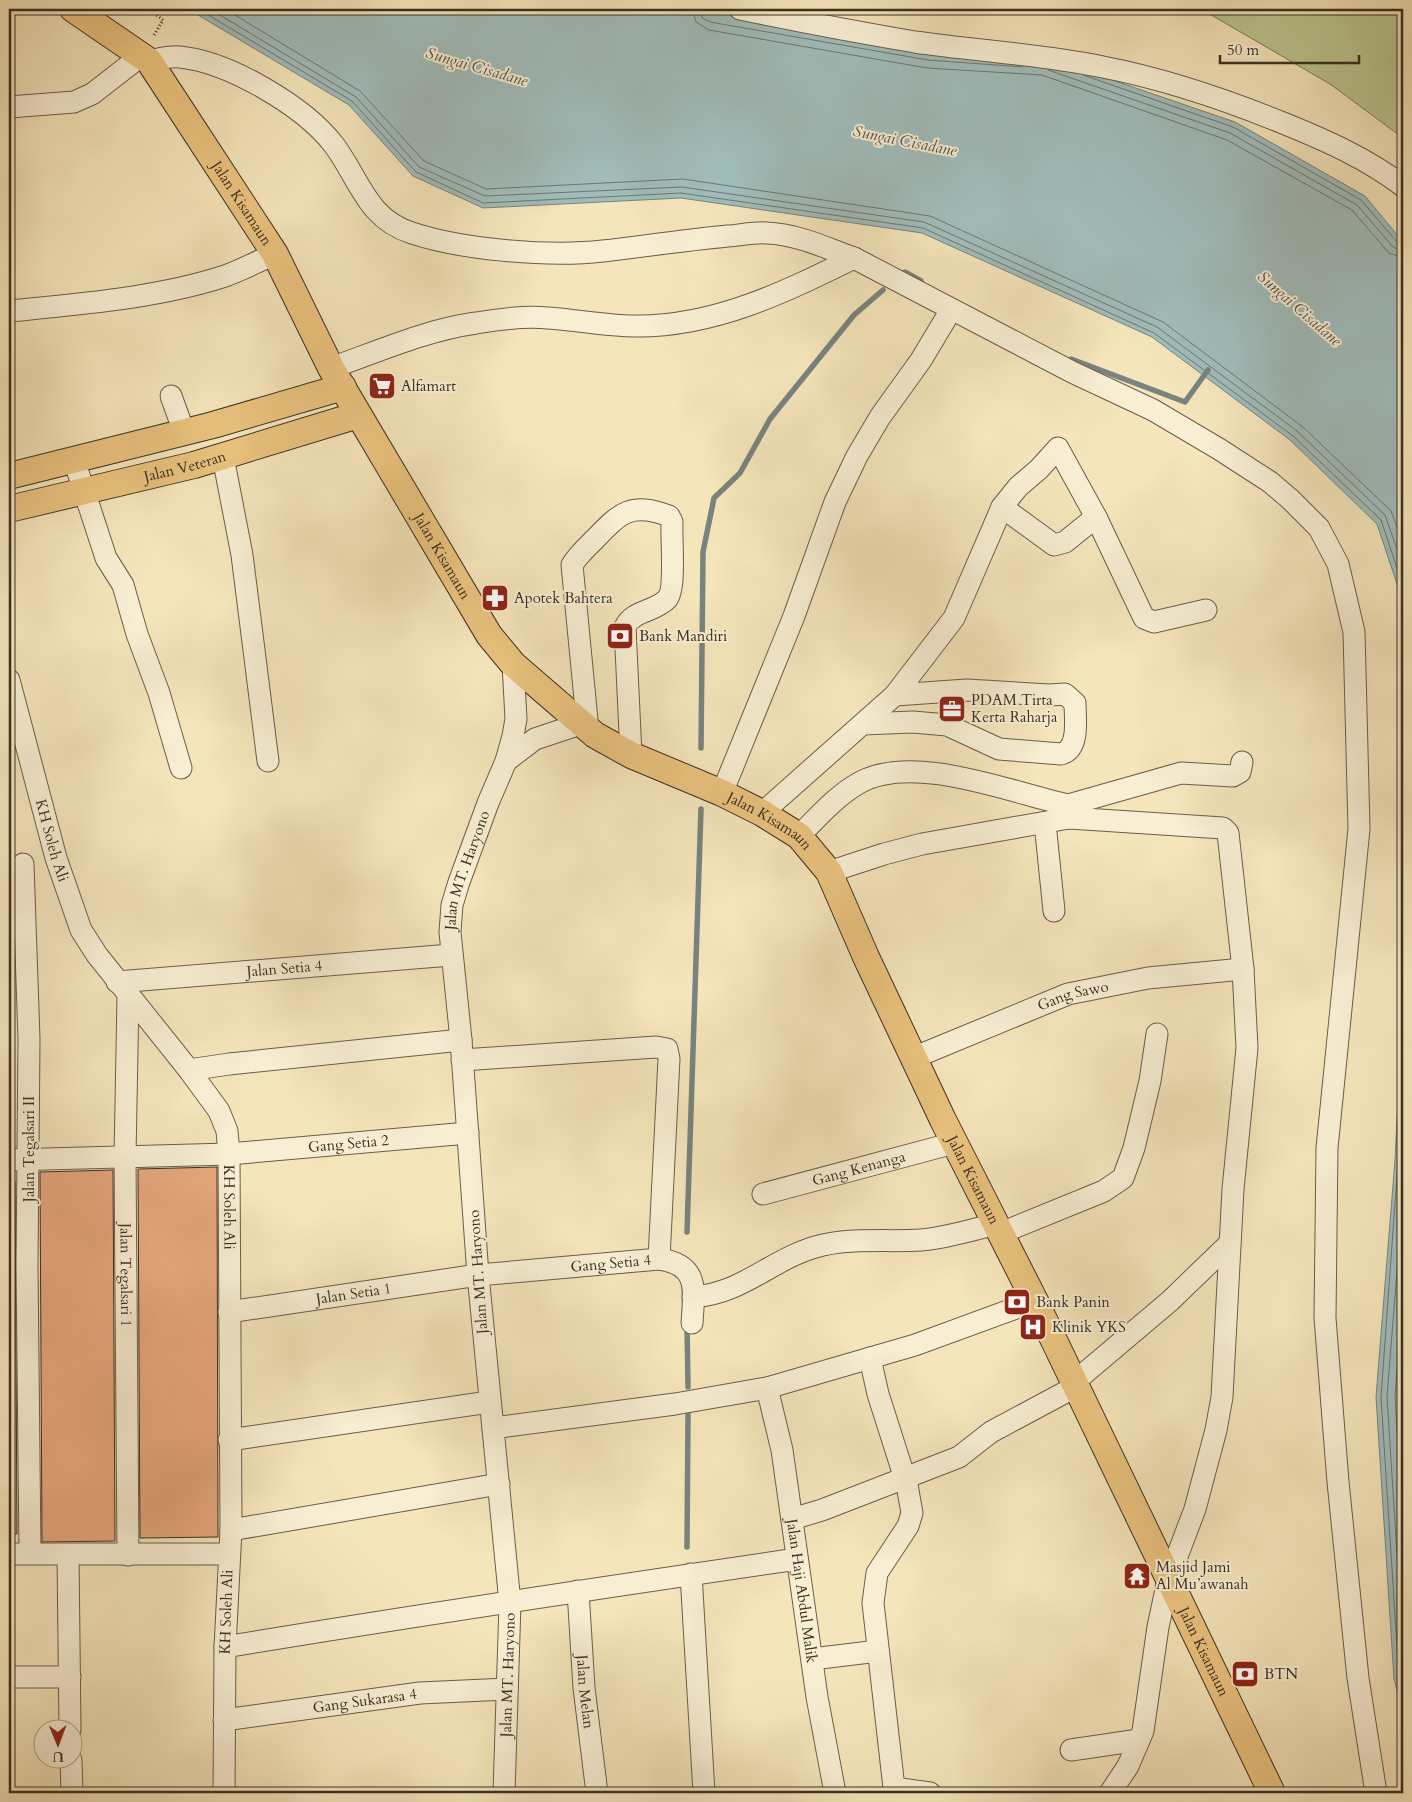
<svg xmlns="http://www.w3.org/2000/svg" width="1412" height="1802" viewBox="0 0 1412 1802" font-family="Cardo,serif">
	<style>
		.green { fill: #bbc590; stroke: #7b7a5a }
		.water { fill: #a0bcba; stroke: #78847e }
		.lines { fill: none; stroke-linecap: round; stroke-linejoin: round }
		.shore { stroke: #6e766f; stroke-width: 1 }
		.stream { stroke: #78847e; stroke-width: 5.5 }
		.building { fill: #e7a77d; stroke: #3b3024 }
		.minor-casing { stroke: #6a5d4a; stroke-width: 23 }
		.major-casing { stroke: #3b3024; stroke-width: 28 }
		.path { stroke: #3b3024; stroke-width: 3; stroke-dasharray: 1 2.5; stroke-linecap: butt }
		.minor { stroke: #f8eed3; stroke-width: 21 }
		.major { stroke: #eac27e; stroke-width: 26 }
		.labels { text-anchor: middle; stroke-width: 4; stroke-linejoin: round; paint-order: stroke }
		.street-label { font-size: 15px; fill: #3b3024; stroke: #f8eed3 }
		.poi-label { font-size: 15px; fill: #3b3024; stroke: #f8eed3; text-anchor: start }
		.water-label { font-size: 16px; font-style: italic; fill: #54534a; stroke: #f8eed3 }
	</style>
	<rect width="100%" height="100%" fill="#f5e5bb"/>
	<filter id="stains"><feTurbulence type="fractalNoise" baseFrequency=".004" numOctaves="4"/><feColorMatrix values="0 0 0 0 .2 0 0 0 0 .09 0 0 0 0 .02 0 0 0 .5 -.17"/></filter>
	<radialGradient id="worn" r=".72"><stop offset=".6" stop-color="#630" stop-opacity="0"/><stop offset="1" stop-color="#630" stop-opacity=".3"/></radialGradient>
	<path class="green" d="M 1201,9 L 1403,9 L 1403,138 L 1330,84 Z"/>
	<path class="water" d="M 188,9 L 698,9 L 929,49 L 1045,57 L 1235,122 L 1365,196 L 1403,242 L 1403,602 L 1377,524 L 1290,440 L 1152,337 L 922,233 L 681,198 L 483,208 L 413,176 L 349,105 Z
		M 1403,997 L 1403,1713 L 1394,1679 L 1376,1397 L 1395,1160 Z"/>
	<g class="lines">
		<path class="shore" d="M 198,9 L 352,101 L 416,172 L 483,203 L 681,193 L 923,228 L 1154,333 L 1293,436 L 1381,520 L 1403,586
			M 210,9 L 356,97 L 419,167 L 485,196 L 682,187 L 924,222 L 1157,327 L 1297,431 L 1385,515 L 1403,566
			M 225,9 L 360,91 L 424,161 L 486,189 L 683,179 L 930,216 L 1163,322 L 1303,427 L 1391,511 L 1403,543
			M 692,9 L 696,22 L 709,30 L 927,68 L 1042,75 L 1227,140 L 1352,210 L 1389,253 L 1403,258
			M 700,9 L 702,18 L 710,22 L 928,60 L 1023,67
			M 1048,70 L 1230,133 L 1357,205 L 1393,247 L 1403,251
			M 1083,75 L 1233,127 L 1361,200 L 1397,242 L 1403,244
			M 1403,1093 L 1381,1397 L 1399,1678 L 1403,1694
			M 1403,1195 L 1387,1397 L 1403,1648
			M 1403,1289 L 1395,1397 L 1403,1531"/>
		<path class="stream" d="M 901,275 L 905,272 L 921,281
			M 1071,359 L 1185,402 L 1208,370
			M 701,748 L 703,552 L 714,498 L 740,473 L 770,419 L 854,315 L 883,290
			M 687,1232 L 701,809
			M 687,1324 L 688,1387
			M 687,1547 L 688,1414"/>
	</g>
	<path class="building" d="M 217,1167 L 218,1537 L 140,1538 L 138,1169 Z
		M 113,1170 L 115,1541 L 42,1542 L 40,1172 Z
		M 9,1181 L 15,1181 L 17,1534 L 9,1534 Z"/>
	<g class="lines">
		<g class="minor-casing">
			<g id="minor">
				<path d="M 740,9 C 798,21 856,32 915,42 C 977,51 1040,54 1103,67 C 1165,79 1224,99 1283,123 C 1325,140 1366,158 1403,186"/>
				<path d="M 149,61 C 159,59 169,56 180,57 C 229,62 304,106 334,145 C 360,180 367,219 412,233 C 463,250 550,257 603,251 C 645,246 686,240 728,236 C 741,235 755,232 767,233 C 797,234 826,248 854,258 L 1072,372 L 1153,410 L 1219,449 L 1270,482 L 1290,499 L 1319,528 L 1338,564 L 1354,632 L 1359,829 L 1327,1148 L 1325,1318 L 1338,1482 L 1358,1678 L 1376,1793"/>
				<path d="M 9,107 L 74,102 L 92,94 L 141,56"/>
				<path d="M 9,311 C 79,304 158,298 225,276 C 242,270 258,261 275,254"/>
				<path d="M 331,368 C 379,351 426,330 476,323 C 499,319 525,316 548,318 C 577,320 606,326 635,326 C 714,327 785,292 854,258"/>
				<path d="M 171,396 L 184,432"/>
				<path d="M 223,457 L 242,555 L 268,761"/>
				<path d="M 74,460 L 106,558 L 123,585 L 137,634 L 159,693 L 181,768"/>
				<path d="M 1002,507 L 1054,545 L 1065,542 L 1096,517"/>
				<path id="s1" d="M 9,680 L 56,858 L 81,930 L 97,955 L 189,1070 L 219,1111 L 227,1131 L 229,1154 L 231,1530 L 225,1647 L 224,1793"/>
				<path d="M 863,724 L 913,722 L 947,725 L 999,749 L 1061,754 C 1080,749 1075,719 1075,703 L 1065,694 L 1049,695 L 967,690 L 895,695"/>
				<path d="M 588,730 L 572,565 C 578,555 587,547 595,539 C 621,512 631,502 669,516 L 672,522 C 671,537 676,590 667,599 C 655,612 633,610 625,627 L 631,755"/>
				<path d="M 506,761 L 535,739 L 580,724"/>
				<path d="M 722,793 L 794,616 L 835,502 L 857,456 L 880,417 L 921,360 L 951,310"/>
				<path d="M 1068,805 L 1181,773 L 1233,776 L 1240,772 L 1242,762"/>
				<path d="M 762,813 L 895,695 L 954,618 L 1002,507 L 1018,487 L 1039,469 L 1058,448 L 1096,517 L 1144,618 L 1154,622 L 1206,610"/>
				<path d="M 1045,823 L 1054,911"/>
				<path d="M 799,836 C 818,817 836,796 859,783 C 913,752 1012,793 1068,805 L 1069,818"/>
				<path d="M 23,864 L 29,1039 L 27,1266 L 30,1553"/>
				<path d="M 829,872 L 884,854 L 922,844 L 1069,818 L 1223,828 L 1228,833 L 1243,969 L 1247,1048 L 1233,1189 L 1222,1397 L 1216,1430 L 1195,1509 L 1168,1580 L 1158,1627 L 1143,1731 L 1128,1766 L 1110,1793"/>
				<path id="s2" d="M 117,982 L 451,955"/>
				<path id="s3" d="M 128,996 L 125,1157 L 128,1555"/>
				<path id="s4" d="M 913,1058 L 1068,994 L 1148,978 L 1243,969"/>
				<path d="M 462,1060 L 656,1047 L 667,1049 L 669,1059 L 659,1259"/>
				<path d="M 189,1070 L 229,1064 L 461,1040"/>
				<path id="s5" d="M 9,1160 L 229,1154 L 468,1133"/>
				<path id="s6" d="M 763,1194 L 954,1143"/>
				<path d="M 1001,1233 L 1104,1191 L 1123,1178 L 1134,1148 L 1150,1081 L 1157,1034"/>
				<path d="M 693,1297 C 746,1293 774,1256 823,1245 C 855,1238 889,1242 921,1240 C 946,1238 971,1230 996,1224"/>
				<path id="s7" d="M 229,1312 L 478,1275 L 659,1259 C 700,1265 694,1290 692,1323"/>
				<path d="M 870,1358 L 878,1394 L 907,1485 L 912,1513 L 908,1526 L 877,1573 L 873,1603 L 894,1788 L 930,1793"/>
				<path d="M 1073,1383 L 1170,1301 L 1230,1243"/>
				<path id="s8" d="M 767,1388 L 782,1450 L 817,1697 L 835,1793"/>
				<path d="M 493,1428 L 675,1404 L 767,1388 L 915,1345 L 1035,1301"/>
				<path d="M 229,1440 L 489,1402"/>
				<path d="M 792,1519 L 822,1510 L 959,1457 L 991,1432 L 1075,1387"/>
				<path d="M 231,1530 L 499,1484"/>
				<path d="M 9,1554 L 228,1554"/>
				<path d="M 68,1555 L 70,1730"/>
				<path d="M 691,1574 L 704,1793"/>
				<path id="s9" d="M 578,1591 L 584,1688 L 597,1793"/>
				<path d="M 225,1647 C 415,1615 606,1587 797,1559"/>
				<path d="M 812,1659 L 878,1651"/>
				<path d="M 9,1677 L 70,1677"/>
				<path id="s10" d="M 224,1720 L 420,1693 L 507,1689"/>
				<path d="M 1071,1750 L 1139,1740"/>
				<path d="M 71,1760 L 72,1793"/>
				<path id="s11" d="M 504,1793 L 510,1603 L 478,1275 L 461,1040 L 450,932 L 452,905 L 459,882 L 488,803 L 506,761 L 513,736 L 516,719 L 513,664"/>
			</g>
		</g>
		<g class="major-casing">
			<g id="major">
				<path id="s12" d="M 73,9 L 149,61 L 275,254 L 331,368 L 489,635 L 513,664 L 595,735 L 631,755 L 722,793 L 762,813 L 799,836 L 829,872 L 866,957 L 943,1120 L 1035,1301 L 1272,1793"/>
				<path d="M 9,476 L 213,425 L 343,387"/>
				<path id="s13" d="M 9,509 L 194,465 L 358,415"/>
			</g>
		</g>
		<path class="path" d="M 148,9 L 163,20 L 153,37"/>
		<use href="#minor" class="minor"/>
		<use href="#major" class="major"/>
	</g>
	<defs>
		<g id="supermarket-square" transform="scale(1.4375)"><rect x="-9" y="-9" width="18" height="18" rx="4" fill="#8f2418" stroke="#f8eed3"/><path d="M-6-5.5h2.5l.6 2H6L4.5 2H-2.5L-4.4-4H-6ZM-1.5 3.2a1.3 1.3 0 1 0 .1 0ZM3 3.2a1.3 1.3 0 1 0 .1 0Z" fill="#fff"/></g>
		<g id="pharmacy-square" transform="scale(1.4375)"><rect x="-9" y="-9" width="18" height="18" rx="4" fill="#8f2418" stroke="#f8eed3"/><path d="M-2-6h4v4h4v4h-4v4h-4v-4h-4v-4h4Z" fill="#fff"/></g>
		<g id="bank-square" transform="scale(1.4375)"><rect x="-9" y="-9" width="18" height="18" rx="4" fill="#8f2418" stroke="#f8eed3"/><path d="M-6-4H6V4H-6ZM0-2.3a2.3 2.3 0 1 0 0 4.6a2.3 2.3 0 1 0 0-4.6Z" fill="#fff"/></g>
		<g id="office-square" transform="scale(1.4375)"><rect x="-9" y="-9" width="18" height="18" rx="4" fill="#8f2418" stroke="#f8eed3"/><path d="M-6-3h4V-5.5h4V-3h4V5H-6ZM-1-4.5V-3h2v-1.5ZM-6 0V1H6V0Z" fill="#fff"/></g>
		<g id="hospital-square" transform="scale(1.4375)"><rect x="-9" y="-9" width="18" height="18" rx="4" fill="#8f2418" stroke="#f8eed3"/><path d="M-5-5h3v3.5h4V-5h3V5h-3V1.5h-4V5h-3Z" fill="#fff"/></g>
		<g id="temple-square" transform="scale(1.4375)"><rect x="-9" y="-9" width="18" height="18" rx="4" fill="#8f2418" stroke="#f8eed3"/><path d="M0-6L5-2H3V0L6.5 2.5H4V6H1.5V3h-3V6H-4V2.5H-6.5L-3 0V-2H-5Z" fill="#fff"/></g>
	</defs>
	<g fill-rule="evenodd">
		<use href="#supermarket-square" x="382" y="386"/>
		<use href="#pharmacy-square" x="495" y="598"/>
		<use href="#bank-square" x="620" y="636"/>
		<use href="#office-square" x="952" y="709"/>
		<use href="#bank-square" x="1017" y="1302"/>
		<use href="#hospital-square" x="1033" y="1327"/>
		<use href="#temple-square" x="1137" y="1576"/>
		<use href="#bank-square" x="1245" y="1674"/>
	</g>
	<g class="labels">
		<g class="street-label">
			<text dy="5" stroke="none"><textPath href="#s12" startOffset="262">Jalan Kisamaun</textPath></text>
			<text dy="5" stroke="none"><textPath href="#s13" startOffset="181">Jalan Veteran</textPath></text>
			<text dy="5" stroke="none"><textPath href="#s12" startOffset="668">Jalan Kisamaun</textPath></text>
			<text dy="5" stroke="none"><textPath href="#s12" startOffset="1101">Jalan Kisamaun</textPath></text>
			<text dy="5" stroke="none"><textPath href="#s1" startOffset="166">KH Soleh Ali</textPath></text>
			<text dy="5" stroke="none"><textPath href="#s11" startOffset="928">Jalan MT. Haryono</textPath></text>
			<text dy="5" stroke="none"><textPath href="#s2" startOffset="168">Jalan Setia 4</textPath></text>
			<text dy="5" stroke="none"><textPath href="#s4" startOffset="172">Gang Sawo</textPath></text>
			<text dy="5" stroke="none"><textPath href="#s5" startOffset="340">Gang Setia 2</textPath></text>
			<text transform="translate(29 1149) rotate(-90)" y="5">Jalan Tegalsari II</text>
			<text dy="5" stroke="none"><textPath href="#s6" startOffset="99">Gang Kenanga</textPath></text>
			<text dy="5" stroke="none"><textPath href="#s12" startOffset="1521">Jalan Kisamaun</textPath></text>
			<text dy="5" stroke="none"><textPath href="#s1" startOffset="586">KH Soleh Ali</textPath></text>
			<text dy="5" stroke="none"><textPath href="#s7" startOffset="385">Gang Setia 4</textPath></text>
			<text transform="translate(478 1272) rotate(-94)" y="5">Jalan MT. Haryono</text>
			<text dy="5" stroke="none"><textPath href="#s3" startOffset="279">Jalan Tegalsari 1</textPath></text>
			<text dy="5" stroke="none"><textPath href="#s7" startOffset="126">Jalan Setia 1</textPath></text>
			<text dy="5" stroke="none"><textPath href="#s8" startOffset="206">Jalan Haji Abdul Malik</textPath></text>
			<text transform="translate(226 1612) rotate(-88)" y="5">KH Soleh Ali</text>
			<text dy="5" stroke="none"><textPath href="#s12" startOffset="2046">Jalan Kisamaun</textPath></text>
			<text dy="5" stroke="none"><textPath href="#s11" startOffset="118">Jalan MT. Haryono</textPath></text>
			<text dy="5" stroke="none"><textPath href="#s9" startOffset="101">Jalan Melan</textPath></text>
			<text dy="5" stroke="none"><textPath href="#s10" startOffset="142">Gang Sukarasa 4</textPath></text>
		</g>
		<g class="poi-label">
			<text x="401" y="391">Alfamart</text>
			<text x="514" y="603">Apotek Bahtera</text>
			<text x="639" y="641">Bank Mandiri</text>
			<text x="971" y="705">PDAM Tirta<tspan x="971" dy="17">Kerta Raharja</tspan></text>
			<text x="1036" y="1307">Bank Panin</text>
			<text x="1052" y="1332">Klinik YKS</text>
			<text x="1156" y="1572">Masjid Jami<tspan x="1156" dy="17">Al Mu’awanah</tspan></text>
			<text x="1264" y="1679">BTN</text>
		</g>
		<g class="water-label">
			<text transform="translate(477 66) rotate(16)" y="6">Sungai Cisadane</text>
			<text transform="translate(905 140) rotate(11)" y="6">Sungai Cisadane</text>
			<text transform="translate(1300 308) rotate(41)" y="6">Sungai Cisadane</text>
		</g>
	</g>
	<rect width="1412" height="1802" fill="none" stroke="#f5e5bb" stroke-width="30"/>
	<rect x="10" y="10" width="1392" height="1782" fill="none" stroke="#3b3024" stroke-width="2.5"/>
	<rect x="15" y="15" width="1382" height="1772" fill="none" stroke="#3b3024"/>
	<g transform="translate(58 1744) rotate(179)"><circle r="24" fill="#f8eed3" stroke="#aca28d"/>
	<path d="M0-4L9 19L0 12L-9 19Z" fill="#8f2418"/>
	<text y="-8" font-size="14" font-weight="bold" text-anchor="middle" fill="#3b3024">U</text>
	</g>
	<path d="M1220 55v8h139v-8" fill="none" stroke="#3b3024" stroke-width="2.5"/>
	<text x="1227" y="55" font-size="15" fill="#3b3024" stroke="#f8eed3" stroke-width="4" paint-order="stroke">50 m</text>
	<rect width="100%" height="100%" filter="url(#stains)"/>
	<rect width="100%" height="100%" fill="url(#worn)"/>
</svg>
